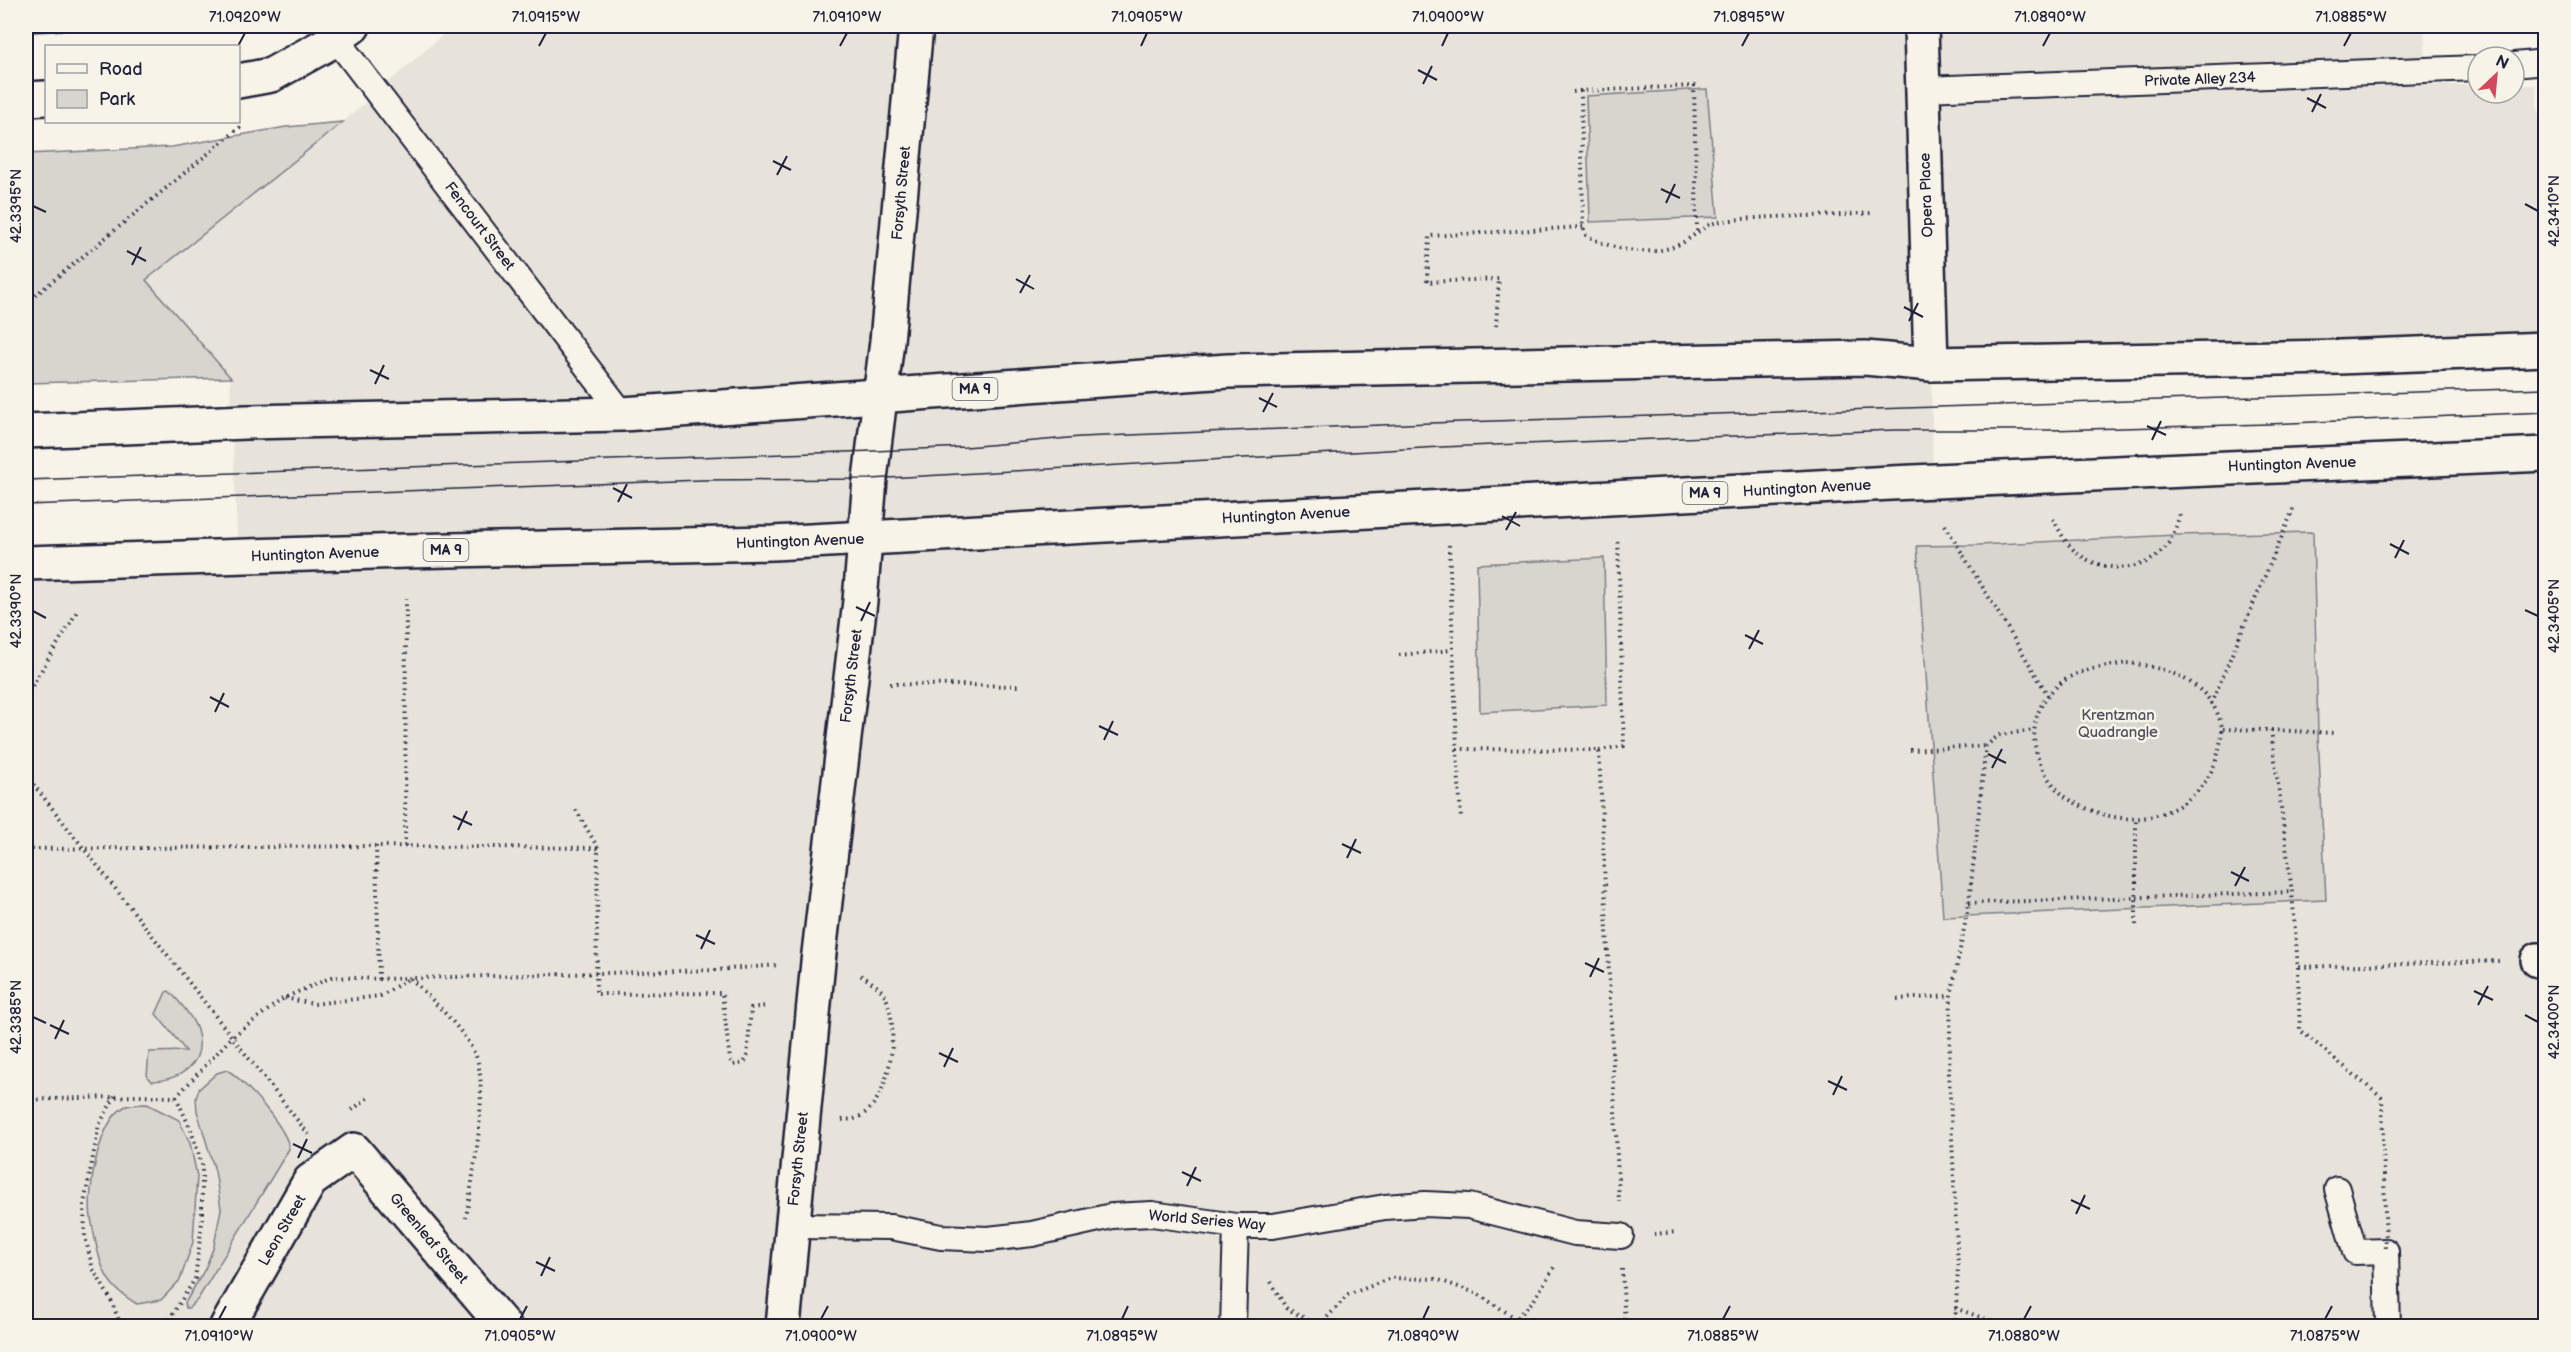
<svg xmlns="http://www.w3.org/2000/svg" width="2571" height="1352" viewBox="0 0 2571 1352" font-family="'Balsamiq Sans',sans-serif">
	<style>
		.built { fill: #e7e3db }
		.green { fill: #d8d5cf; stroke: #7d7c85; stroke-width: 1.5 }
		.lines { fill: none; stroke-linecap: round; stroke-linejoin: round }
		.lane-casing { stroke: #22223b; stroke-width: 28 }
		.street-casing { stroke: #22223b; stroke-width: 38 }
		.secondary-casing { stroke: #22223b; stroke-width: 38 }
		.primary-casing { stroke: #22223b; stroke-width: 38 }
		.path { stroke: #22223b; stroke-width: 4; stroke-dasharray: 1.5 4.5; stroke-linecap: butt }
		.lane { stroke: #f7f3e8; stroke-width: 24 }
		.street { stroke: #f7f3e8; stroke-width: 33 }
		.secondary { stroke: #f7f3e8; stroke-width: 33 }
		.primary { stroke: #f7f3e8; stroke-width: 33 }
		.tram { stroke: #22223b; stroke-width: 1.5 }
		.path-bridge { stroke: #22223b; stroke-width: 4; stroke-dasharray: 1.5 4.5; stroke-linecap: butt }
		.ticks { fill: none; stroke: #22223b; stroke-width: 2 }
		.labels { text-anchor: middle; stroke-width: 5; stroke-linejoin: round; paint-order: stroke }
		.shield { fill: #f7f3e8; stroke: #62616f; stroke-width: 1.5 }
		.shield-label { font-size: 14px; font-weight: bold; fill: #22223b }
		.street-label { font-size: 15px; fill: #22223b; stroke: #f7f3e8 }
		.park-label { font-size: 15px; fill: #504f60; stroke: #f7f3e8 }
		.neatline { fill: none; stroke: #22223b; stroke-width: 2 }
		.ticks-label { font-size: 15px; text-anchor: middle; fill: #22223b }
	</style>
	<rect width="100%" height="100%" fill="#f7f3e8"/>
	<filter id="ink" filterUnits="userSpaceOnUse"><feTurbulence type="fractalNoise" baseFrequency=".0167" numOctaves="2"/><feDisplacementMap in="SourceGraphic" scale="12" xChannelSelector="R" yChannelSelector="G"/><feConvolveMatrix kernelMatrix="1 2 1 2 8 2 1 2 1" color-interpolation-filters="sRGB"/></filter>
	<g filter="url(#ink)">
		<path class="built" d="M 453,26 L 2424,26 L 2427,85 L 2478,85 L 2478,93 L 2514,93 L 2514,85 L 2536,85 L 2538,113 L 2546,113 L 2546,189 L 2543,189 L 2546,230 L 2545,349 L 1931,365 L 1933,482 L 2545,454 L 2545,1326 L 26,1326 L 26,563 L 238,556 L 230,378 L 146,280 L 343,122 Z"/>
		<path class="green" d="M 26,26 L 124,26 L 26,33 Z
			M 1707,89 L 1718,217 L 1590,222 L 1586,96 Z
			M 343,122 L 146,280 L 231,378 L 26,383 L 26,154 L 172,147 L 286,127 Z
			M 2313,532 L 2318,734 L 2326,900 L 1943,917 L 1917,546 L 1979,545 L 2175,535 Z
			M 1604,558 L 1607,705 L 1480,712 L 1477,564 Z
			M 169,991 C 179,1001 192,1015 197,1030 C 207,1063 181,1080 152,1081 L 147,1077 L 149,1052 L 186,1051 L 156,1014 L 166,992 Z
			M 2539,1003 L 2545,1003 L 2545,1145 Z
			M 227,1070 C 243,1078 289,1131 289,1149 L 198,1299 L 189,1308 L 186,1308 L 185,1303 L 205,1269 L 214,1246 L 221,1209 L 215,1171 L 197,1111 L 196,1098 L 199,1089 L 217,1073 Z
			M 147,1104 L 179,1120 L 190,1143 L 197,1176 L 193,1242 L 180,1280 L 161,1300 L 137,1304 C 122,1295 109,1285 103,1268 C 97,1253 94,1234 91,1218 C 87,1190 98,1123 124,1107 C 130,1104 140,1104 147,1104 Z"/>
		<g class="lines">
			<g class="lane-casing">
				<path id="lane" d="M 336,39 L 623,414
					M 2514,65 L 2546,62
					M 1923,89 L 2478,68
					M 2337,1189 L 2355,1252 L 2386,1251 L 2388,1326
					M 792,1226 L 891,1227 L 941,1237 L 988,1239 L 1032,1234 L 1112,1216 L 1152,1214 L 1236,1226 L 1273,1226 L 1385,1207 L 1425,1204 L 1469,1206 L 1575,1233 L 1621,1236
					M 1233,1326 L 1236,1226"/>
			</g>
			<g class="street-casing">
				<path id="street" d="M 1921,26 L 1931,364
					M 2538,960 L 2546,960
					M 227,1326 L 310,1181 L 354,1150 L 504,1326
					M 783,1326 L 818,962 L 860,601 L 870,479 L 887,341 L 916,26"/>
			</g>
			<g class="secondary-casing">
				<path id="secondary" d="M 238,81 L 271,75 L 336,39 L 353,26
					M 26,99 L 46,98"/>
			</g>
			<g class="primary-casing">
				<path id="primary" d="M 26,431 L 246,422 L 623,414 L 1228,371 L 1865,358 L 1931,364 L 2339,357 L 2546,349
					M 26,563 L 406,551 L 773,543 L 1891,483 L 2546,454"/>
			</g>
			<path class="path" d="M 1573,92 L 1581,91
				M 1697,231 L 1694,86 L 1581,91 L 1583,227 L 1586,235 C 1615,252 1658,259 1687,240 C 1708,226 1705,223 1732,220 C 1778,215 1825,217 1871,213
				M 26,303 L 243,125
				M 1496,326 L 1499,279 L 1427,282 L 1429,236 L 1583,227
				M 2053,519 C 2058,527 2063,539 2070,546 C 2091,571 2137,576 2161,552 C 2173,541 2176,526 2181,511
				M 1945,525 L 2048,695
				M 1449,545 L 1457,749 L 1599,750 L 1619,1202
				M 1399,655 L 1452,650
				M 2127,663 C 2168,667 2211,682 2222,727 C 2223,733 2220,743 2219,749 C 2208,804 2150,831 2099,813 C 2087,809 2073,803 2063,795 C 2025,761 2022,704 2070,677 C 2087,668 2109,666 2127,663 Z
				M 890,684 L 1021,686
				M 26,696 L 78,610
				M 2211,704 L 2295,505
				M 2223,729 L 2271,730 L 2292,892 L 2298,967 L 2499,961
				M 2271,730 L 2334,733
				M 1457,749 L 1461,819
				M 1599,750 L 1624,746 L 1618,538
				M 1910,750 L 1986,746
				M 26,775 L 309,1135
				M 576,810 L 598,848 L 596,994 L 722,993 L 730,1060 L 733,1065 L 744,1063 L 747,1058 L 751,1008 L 766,1006
				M 376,846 L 379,979
				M 405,846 L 406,599
				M 26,849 L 376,846 L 598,848
				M 1969,903 L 2292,892
				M 2136,925 L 2136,818
				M 2298,967 L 2299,1009
				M 285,998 L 314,1004 L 380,996 L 410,978 C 431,999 462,1027 475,1054 C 490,1087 472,1181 466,1218
				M 1897,999 L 1951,996
				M 115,1096 L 99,1125 L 84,1204 L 85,1237 L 93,1269 L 111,1300 L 121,1326
				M 176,1097 L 232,1037 L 284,998 L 332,977 L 379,979 L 716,970 L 779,965
				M 26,1100 L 137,1096 L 176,1097 L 191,1130 L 202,1165 L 202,1222 L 195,1279 L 165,1326
				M 352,1110 L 370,1096
				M 842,1120 C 847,1119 853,1120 856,1118 C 892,1105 901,1023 884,994 C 878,985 867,979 858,974
				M 1654,1234 L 1677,1232
				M 1622,1269 L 1625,1326
				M 1271,1282 L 1286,1308 L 1319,1326
				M 1955,1308 L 1994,1322 L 1996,1326
				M 1319,1326 L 1348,1295 L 1391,1278 L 1436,1279 L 1476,1293 L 1517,1319
				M 1510,1326 L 1534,1300 L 1556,1264
				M 1955,1326 L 1958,1268 L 1949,1074 L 1951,996 L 1969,903 L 1986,746 L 1999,735 L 2034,730"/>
			<use href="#lane" class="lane"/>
			<use href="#street" class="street"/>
			<use href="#secondary" class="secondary"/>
			<use href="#primary" class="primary"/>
			<path class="tram" d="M 26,480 L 874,451 L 966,447 L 1080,437 L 1430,423 L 2546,388
				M 26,505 L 702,480 L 870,479 L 1441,447 L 1895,430 L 2049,430 L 2269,424 L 2546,412"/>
			<path class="path-bridge" d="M 2299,1009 L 2300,1030 L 2382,1098 L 2386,1251"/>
		</g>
	</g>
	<path class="ticks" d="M 238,46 L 245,33M 539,46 L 546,33M 840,46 L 847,33M 1141,46 L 1147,33M 1442,46 L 1448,33M 1742,46 L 1749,33M 2043,46 L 2050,33M 2344,46 L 2351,33M 1418,70 L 1437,80M 1423,84 L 1432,66M 2307,98 L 2326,108M 2312,112 L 2321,94M 773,161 L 791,170M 777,175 L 787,156M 1661,189 L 1680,198M 1666,203 L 1675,184M 2525,204 L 2538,211M 33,206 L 46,212M 127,251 L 146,261M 132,265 L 141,247M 1016,279 L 1034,289M 1020,293 L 1030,275M 1904,307 L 1923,317M 1909,321 L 1918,303M 370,370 L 389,379M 375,384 L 384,365M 1259,398 L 1277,407M 1263,412 L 1273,393M 2147,426 L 2166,435M 2152,440 L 2161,421M 613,488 L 632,498M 618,502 L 627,484M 1502,516 L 1520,526M 1506,530 L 1516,512M 2390,544 L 2409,554M 2395,558 L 2404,540M 856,607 L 875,616M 2525,610 L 2538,616M 33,611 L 46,618M 861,621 L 870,602M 1745,635 L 1763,644M 1749,649 L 1759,630M 210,697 L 229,707M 215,712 L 224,693M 1099,726 L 1118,735M 1104,740 L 1113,721M 1988,754 L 2006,763M 1992,768 L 2002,749M 453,816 L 472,825M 458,830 L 467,811M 1342,844 L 1361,853M 1347,858 L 1356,839M 2231,872 L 2249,881M 2235,886 L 2245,867M 696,935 L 715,944M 701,949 L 710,930M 1585,963 L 1604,972M 1590,977 L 1599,958M 2474,991 L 2493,1000M 2478,1005 L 2488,986M 2525,1015 L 2538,1022M 33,1017 L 46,1023M 50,1025 L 69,1034M 55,1039 L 64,1020M 939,1053 L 958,1062M 944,1067 L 953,1048M 1828,1081 L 1847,1090M 1833,1095 L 1842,1076M 293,1144 L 312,1153M 298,1158 L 307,1139M 1182,1172 L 1201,1181M 1187,1186 L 1196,1167M 2071,1200 L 2090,1209M 2076,1214 L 2085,1195M 536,1262 L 555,1271M 541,1276 L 550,1257M 219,1319 L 226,1306M 520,1319 L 527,1306M 821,1319 L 828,1306M 1122,1319 L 1128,1306M 1423,1319 L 1429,1306M 1723,1319 L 1730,1306M 2024,1319 L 2031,1306M 2325,1319 L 2332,1306"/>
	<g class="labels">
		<g class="shield">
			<rect x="952.5" y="378" width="45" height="22" rx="4.5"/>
			<rect x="1682.5" y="482" width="45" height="22" rx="4.5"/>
			<rect x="423.5" y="539" width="45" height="22" rx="4.5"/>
		</g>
		<g class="shield-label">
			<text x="975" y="394">MA 9</text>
			<text x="1705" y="498">MA 9</text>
			<text x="446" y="555">MA 9</text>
		</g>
		<g class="street-label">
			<text transform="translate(2200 79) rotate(-2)" y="5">Private Alley 234</text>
			<text transform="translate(901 193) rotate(-85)" y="5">Forsyth Street</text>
			<text transform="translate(1926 195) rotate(-92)" y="5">Opera Place</text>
			<text transform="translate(480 226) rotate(53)" y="5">Fencourt Street</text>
			<text transform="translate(2292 464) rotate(-2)" y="5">Huntington Avenue</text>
			<text transform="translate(1807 488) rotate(-3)" y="5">Huntington Avenue</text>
			<text transform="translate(1286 515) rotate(-3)" y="5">Huntington Avenue</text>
			<text transform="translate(800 541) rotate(-2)" y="5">Huntington Avenue</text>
			<text transform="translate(315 554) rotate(-2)" y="5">Huntington Avenue</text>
			<text transform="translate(851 676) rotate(-83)" y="5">Forsyth Street</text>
			<text transform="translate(798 1159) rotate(-84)" y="5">Forsyth Street</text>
			<text transform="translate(1207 1220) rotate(5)" y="5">World Series Way</text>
			<text transform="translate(282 1230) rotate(-60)" y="5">Leon Street</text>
			<text transform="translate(429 1238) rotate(50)" y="5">Greenleaf Street</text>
		</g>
		<g class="park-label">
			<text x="2118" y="720">Krentzman<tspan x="2118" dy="17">Quadrangle</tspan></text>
		</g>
	</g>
	<rect width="2571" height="1352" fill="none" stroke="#f7f3e8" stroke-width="66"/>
	<rect x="45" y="45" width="195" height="78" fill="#f7f3e8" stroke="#a29fa3" stroke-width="1.5"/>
	<rect x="57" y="64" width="30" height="9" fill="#f7f3e8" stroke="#a29fa3" stroke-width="1.5"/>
	<text x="99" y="75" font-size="18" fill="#22223b">Road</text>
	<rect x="57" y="90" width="30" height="18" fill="#d8d5cf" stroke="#a29fa3" stroke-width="1.5"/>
	<text x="99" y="105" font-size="18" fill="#22223b">Park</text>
	<g transform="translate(2496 75) rotate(26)"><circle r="28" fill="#f7f3e8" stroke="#a29fa3" stroke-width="1.5"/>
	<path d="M0-4.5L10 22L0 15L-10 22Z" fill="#d1495b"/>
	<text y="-9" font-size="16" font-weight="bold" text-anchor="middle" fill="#22223b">N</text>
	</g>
	<rect x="33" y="33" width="2505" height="1286" class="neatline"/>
	<g class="ticks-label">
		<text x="245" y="22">71.0920°W</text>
		<text x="546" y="22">71.0915°W</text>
		<text x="847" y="22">71.0910°W</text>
		<text x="1147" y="22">71.0905°W</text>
		<text x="1448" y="22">71.0900°W</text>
		<text x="1749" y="22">71.0895°W</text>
		<text x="2050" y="22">71.0890°W</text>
		<text x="2351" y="22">71.0885°W</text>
		<text transform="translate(16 206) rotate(-90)" y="5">42.3395°N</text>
		<text transform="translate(2554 211) rotate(-90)" y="5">42.3410°N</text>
		<text transform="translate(16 611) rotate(-90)" y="5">42.3390°N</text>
		<text transform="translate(2554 616) rotate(-90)" y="5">42.3405°N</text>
		<text transform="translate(16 1017) rotate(-90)" y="5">42.3385°N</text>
		<text transform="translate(2554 1022) rotate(-90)" y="5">42.3400°N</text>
		<text x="219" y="1341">71.0910°W</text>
		<text x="520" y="1341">71.0905°W</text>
		<text x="821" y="1341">71.0900°W</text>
		<text x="1122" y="1341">71.0895°W</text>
		<text x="1423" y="1341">71.0890°W</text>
		<text x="1723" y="1341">71.0885°W</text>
		<text x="2024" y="1341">71.0880°W</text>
		<text x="2325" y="1341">71.0875°W</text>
	</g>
</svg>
